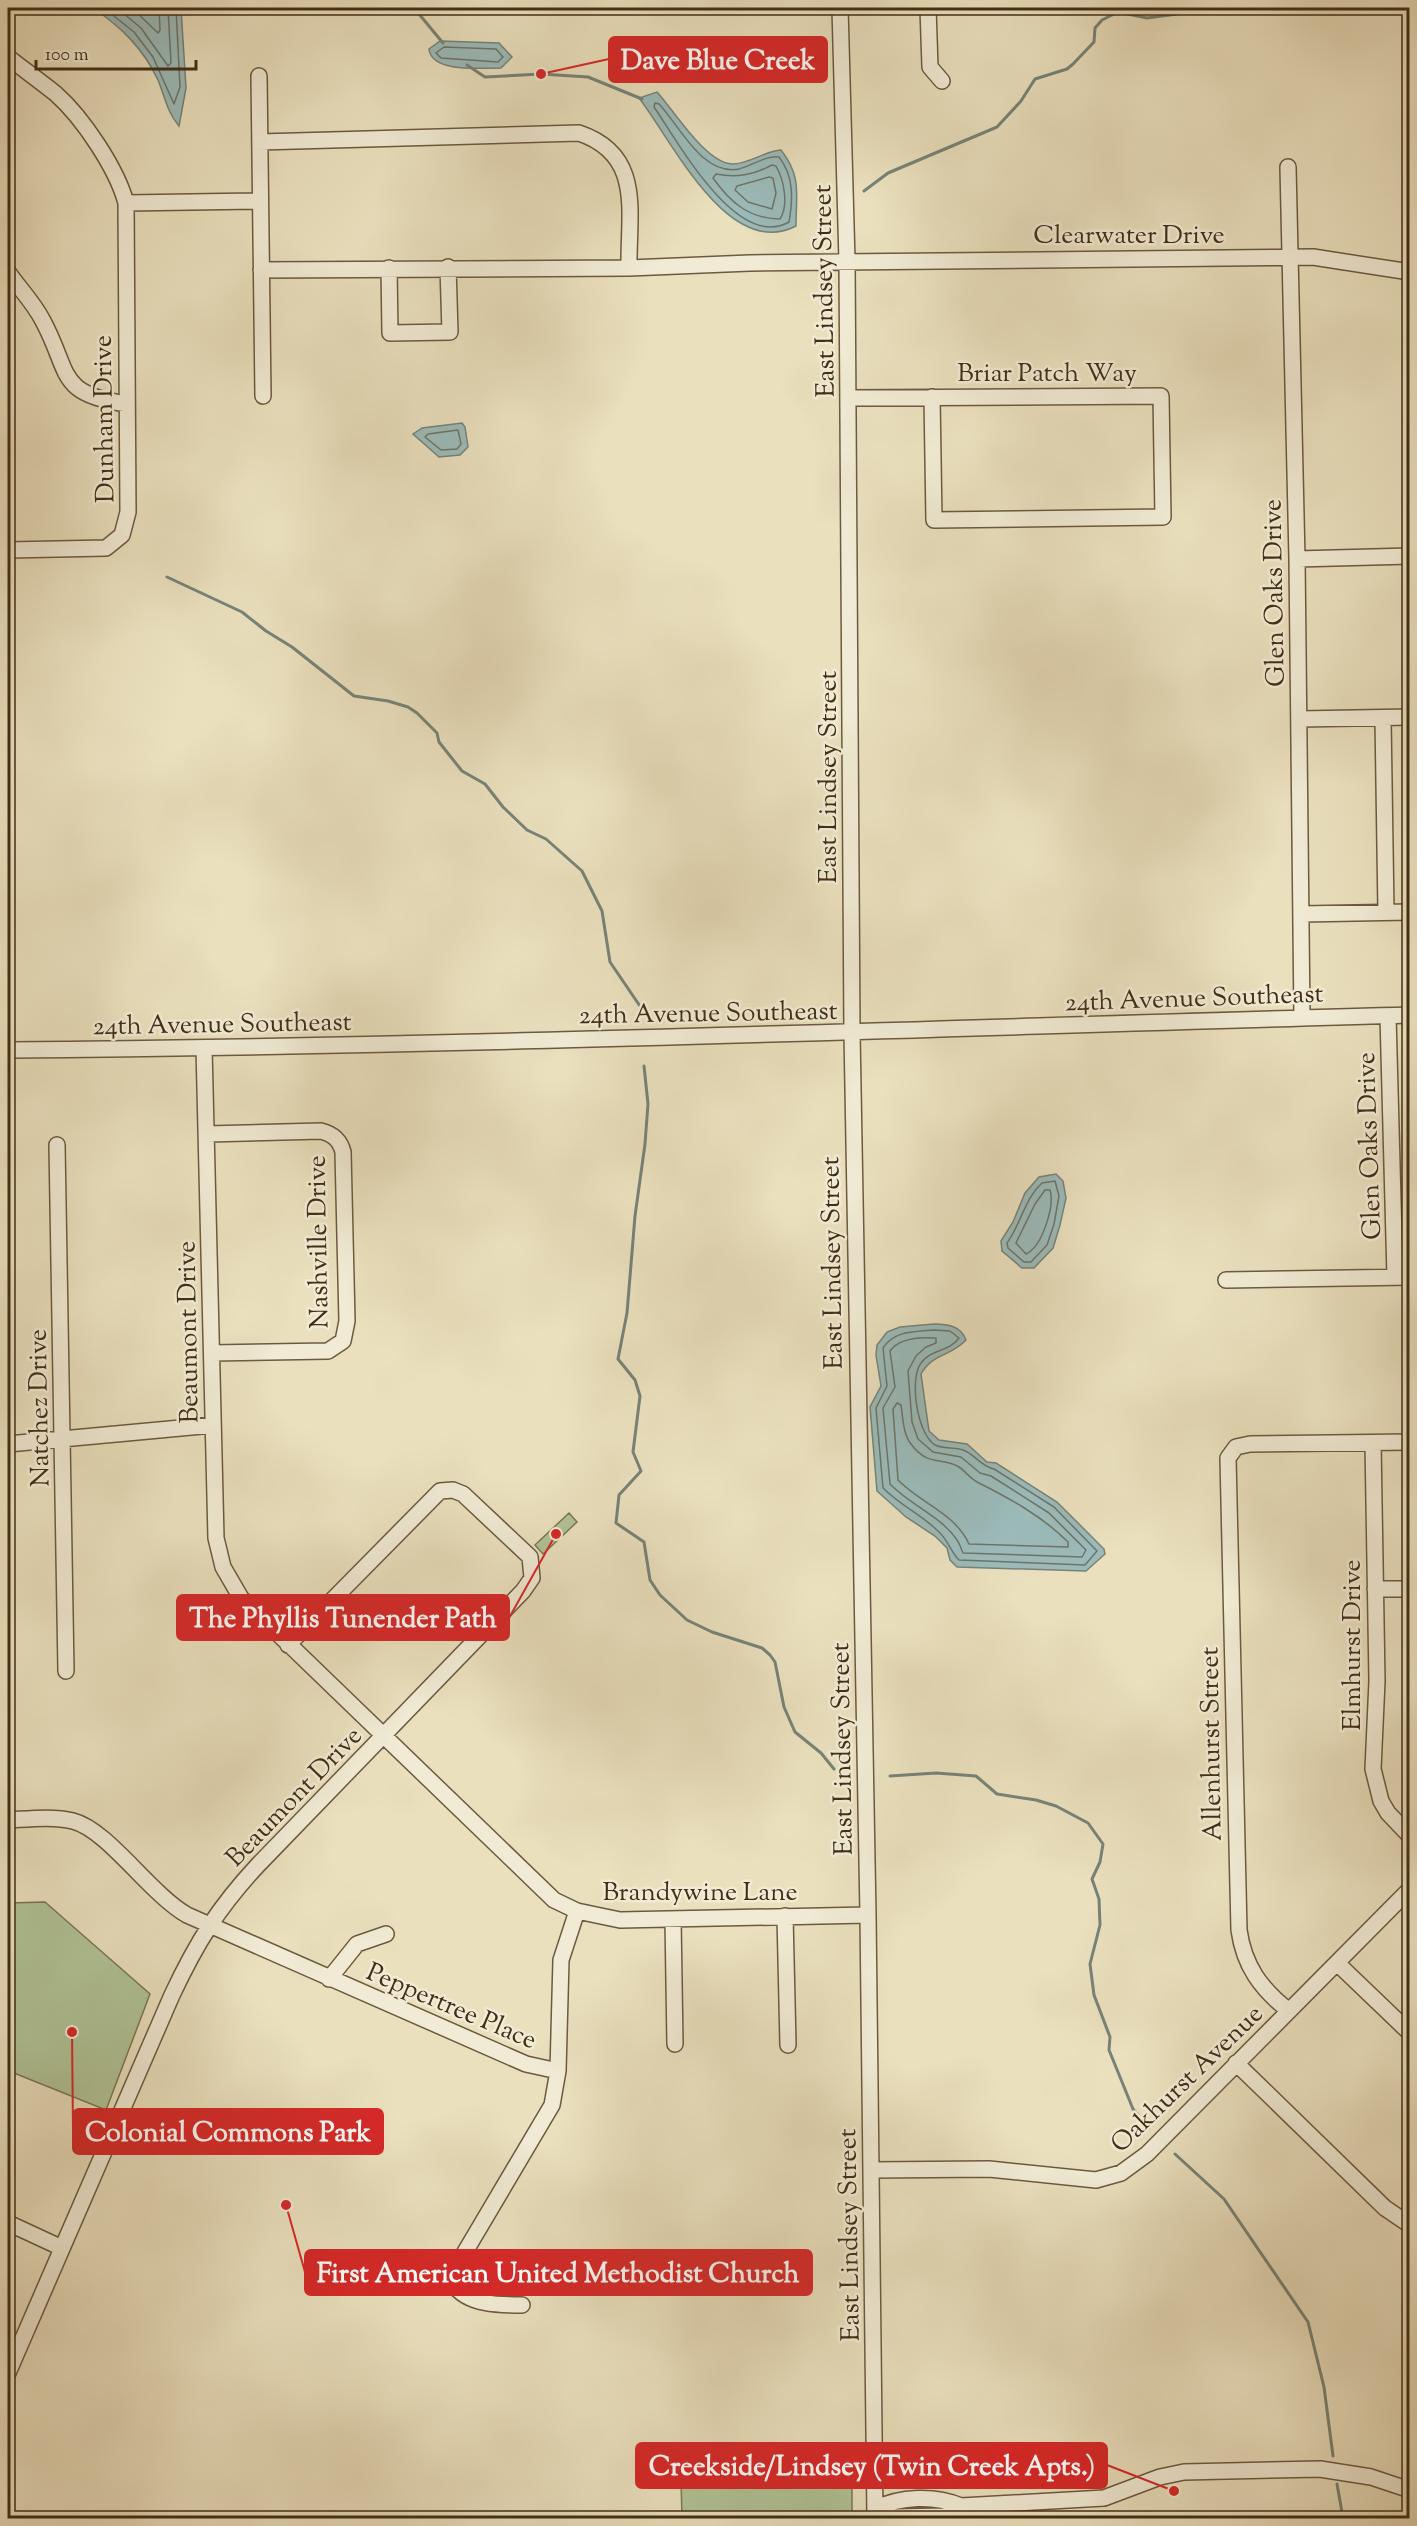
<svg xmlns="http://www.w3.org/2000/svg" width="1417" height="2526" viewBox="0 0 1417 2526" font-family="'Sorts Mill Goudy',serif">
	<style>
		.green { fill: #b0c396; stroke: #797856; stroke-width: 1.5 }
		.water { fill: #9bbbba; stroke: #778378; stroke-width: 1.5 }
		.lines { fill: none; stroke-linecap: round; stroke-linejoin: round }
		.shore { stroke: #6e7468; stroke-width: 1.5 }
		.stream { stroke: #778378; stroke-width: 3 }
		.minor-casing { stroke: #6c5a40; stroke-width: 18 }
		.minor { stroke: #f1ebd5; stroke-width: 15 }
		.labels { text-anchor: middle; stroke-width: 5; stroke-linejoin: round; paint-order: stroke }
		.street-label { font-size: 26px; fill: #422e16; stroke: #f1ebd5 }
		.leader { fill: none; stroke: #d62828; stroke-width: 2 }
		.callout-dot { fill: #d62828; stroke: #f1ebd5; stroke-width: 2 }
		.callout { fill: #d62828; stroke: #d62828; stroke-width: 2 }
		.callout-label { font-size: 27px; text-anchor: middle; font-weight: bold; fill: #fff }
	</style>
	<rect width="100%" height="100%" fill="#eae0be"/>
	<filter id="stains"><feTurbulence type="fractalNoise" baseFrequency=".00333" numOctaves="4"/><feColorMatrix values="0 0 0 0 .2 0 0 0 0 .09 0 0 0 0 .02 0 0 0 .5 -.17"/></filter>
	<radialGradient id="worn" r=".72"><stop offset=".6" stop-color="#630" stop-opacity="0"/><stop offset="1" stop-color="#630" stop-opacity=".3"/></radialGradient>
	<path class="green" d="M 569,1513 L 577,1522 L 543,1554 L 535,1545 Z
		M 45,1902 L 150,1994 L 106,2110 L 9,2071 L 8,2074 L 8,1903 Z
		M 852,2476 L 852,2518 L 682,2518 L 681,2479 Z"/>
	<path class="water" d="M 93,8 L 181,8 L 186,88 L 179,126 C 167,112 165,97 158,80 C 143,48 121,27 93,8 Z
		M 440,41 L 499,43 L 512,57 L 501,68 C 482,68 431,73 429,49 Z
		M 657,92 C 675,112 706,163 732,164 C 750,164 764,151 781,150 C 802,177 796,194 796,226 C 728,261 672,140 639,98 Z
		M 462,423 L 465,427 L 468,447 L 460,455 L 439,457 L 413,434 L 422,428 Z
		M 1056,1174 L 1063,1181 L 1066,1198 L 1060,1225 L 1053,1248 L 1034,1268 L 1022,1268 L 1002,1251 L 1001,1241 L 1013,1222 L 1025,1193 L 1039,1177 Z
		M 934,1324 C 948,1324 961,1326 966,1340 C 950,1357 933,1353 921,1374 L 929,1431 L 939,1440 L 967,1444 L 987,1462 L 996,1463 L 1057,1502 L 1104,1549 L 1105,1554 L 1086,1571 L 957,1567 L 950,1560 L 947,1548 L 935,1536 L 906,1517 L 877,1491 L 870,1407 L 881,1386 L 876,1355 L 877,1345 L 887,1332 L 900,1327 Z"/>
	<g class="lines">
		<path class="shore" d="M 104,8 L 134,32 L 153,57 L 174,104 L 180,87 L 176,8
			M 117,8 L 141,28 L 168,66 L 171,63 L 168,8
			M 132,8 L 158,33 L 160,30 L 159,8
			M 444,47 L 496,49 L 503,57 L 498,62 L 441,58 L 436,53 Z
			M 655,103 L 659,104 C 680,126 702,176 739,169 C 751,166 767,155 779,157 C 794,176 793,199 789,222 C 737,252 677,140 654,107 Z
			M 772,165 L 776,166 C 784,180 789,205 780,219 C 749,219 730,202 713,178 L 716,174 C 737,178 753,175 772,165 Z
			M 769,177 L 773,178 L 776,193 L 772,209 L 748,202 L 735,190 L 737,186 Z
			M 458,430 L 461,444 L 457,449 L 441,450 L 425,437 L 428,434 Z
			M 1055,1181 L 1059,1196 L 1054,1224 L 1047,1245 L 1031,1262 L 1024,1262 L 1008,1248 L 1007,1243 C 1021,1224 1024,1200 1042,1183 Z
			M 1045,1190 L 1050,1190 C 1055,1206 1042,1247 1026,1254 L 1016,1243 L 1035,1204 Z
			M 934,1330 L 950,1331 L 959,1338 C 949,1352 931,1349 921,1363 C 909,1379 917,1434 935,1445 C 943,1449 955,1447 963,1450 C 975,1454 980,1466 994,1469 L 1054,1507 L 1097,1551 L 1085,1565 L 959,1560 C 952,1554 949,1542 940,1533 C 923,1515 902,1507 883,1488 L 876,1408 L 887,1386 L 883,1348 C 895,1330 914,1332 934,1330 Z
			M 936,1338 L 936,1343 L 926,1347 L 916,1356 L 908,1371 L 912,1422 L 918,1439 L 933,1452 L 961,1457 L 980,1473 L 991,1476 L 1049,1513 L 1086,1550 L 1082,1557 L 963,1553 C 961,1549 960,1544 957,1540 C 941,1516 910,1505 890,1484 L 883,1408 L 895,1387 L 890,1351 C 899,1338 921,1337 936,1338 Z
			M 897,1403 L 901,1405 C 903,1418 903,1434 911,1444 C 929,1468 942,1456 959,1467 C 965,1471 970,1478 977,1482 C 1009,1498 1042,1516 1068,1542 L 1068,1547 L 969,1544 C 955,1513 920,1503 898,1480 L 893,1409 Z"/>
		<path class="stream" d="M 414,8 L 443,43
			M 467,65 L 485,77 L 541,74 L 588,77 L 642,99
			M 864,191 L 888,173 L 997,127 L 1021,101 L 1035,79 L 1067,69 L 1073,64 L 1094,42 L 1095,28 L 1102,20 L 1118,12 L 1147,18 L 1177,14 L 1189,8
			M 167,577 L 242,612 L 266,631 L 292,647 L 354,696 L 388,701 L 408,707 L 417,713 L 437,733 L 439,742 L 462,771 L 485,784 L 503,807 L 527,830 L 546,839 L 582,871 L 602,911 L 610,962 L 644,1012
			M 644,1066 L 648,1104 L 645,1144 L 635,1216 L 627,1313 L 618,1359 L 635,1380 L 640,1396 L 633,1452 L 641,1471 L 619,1495 L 616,1523 L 644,1542 L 650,1580 L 660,1595 L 687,1620 L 712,1632 L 762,1648 L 770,1655 L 775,1662 L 784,1707 L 795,1732 L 821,1753 L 834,1769
			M 890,1776 L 936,1773 L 976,1776 L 997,1794 L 1036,1800 L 1056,1806 L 1088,1823 L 1103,1844 L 1100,1862 L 1092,1879 L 1099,1899 L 1100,1925 L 1090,1964 L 1094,1995 L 1110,2037 L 1109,2050 L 1133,2109 L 1149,2128
			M 1175,2154 L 1224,2199 L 1308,2322 L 1324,2387 L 1333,2456
			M 1337,2484 L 1343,2518"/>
		<g class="minor-casing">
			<path id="minor" d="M 840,8 L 847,261 L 852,1033 L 868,1915 L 875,2518
				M 928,8 L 930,67 L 942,81
				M 8,57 C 23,69 40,81 56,94 C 83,118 117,169 126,203 L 128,512 L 122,535 L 106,548 L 8,550
				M 259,76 L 263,396
				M 260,142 L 579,133 C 644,155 628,212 629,268
				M 1288,167 L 1297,559 L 1302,1018
				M 126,203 L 260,201
				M 389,268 L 390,333 L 450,332 L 448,267
				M 261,270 L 629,268 L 750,263 L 1313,257 L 1410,272
				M 8,272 C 19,288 34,303 43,321 C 71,373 56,394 127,404
				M 848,398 L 1161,396 L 1163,517 L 934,520 L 932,397
				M 1297,559 L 1410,556
				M 1383,718 L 1386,912
				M 1300,719 L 1410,717
				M 1301,914 L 1410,912
				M 1388,1016 L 1395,1276
				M 204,1048 L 216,1538 L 223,1567 L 241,1598 L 554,1900 L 577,1911 L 620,1920 L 868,1915
				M 8,1050 C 475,1046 942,1028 1410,1015
				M 207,1134 L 321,1131 C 333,1134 340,1140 343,1152 L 347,1321 L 343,1341 L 328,1351 L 212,1353
				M 57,1145 L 66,1671
				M 1226,1280 L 1410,1277
				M 1373,1443 L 1377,1681 L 1373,1769 L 1381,1801 L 1388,1813 L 1410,1836
				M 8,1444 L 213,1425
				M 1375,1589 L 1410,1589
				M 8,1820 C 28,1819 53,1816 73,1821 C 108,1830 149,1893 187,1915 L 526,2064 L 558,2071
				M 785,1916 L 788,2045
				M 673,1919 L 675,2044
				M 1337,1963 L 1410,2033
				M 329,1979 L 357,1944 L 386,1934
				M 1289,2011 C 1261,1989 1244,1966 1239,1930 L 1228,1458 L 1236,1447 L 1250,1444 L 1410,1442
				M 1236,2063 L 1385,2208 L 1410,2225
				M 872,2170 L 989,2169 L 1096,2180 L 1121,2173 L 1147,2154 L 1410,1889
				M 8,2223 L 62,2248
				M 522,2305 C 500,2305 468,2305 454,2285 L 452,2274 L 552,2105 L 558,2071 L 561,1960 L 577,1911
				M 8,2373 L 172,1995 C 197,1942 218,1908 258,1865 L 523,1591 L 532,1578 L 530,1557 L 463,1494 L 453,1490 L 440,1491 L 288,1645
				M 875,2509 C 900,2496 935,2495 961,2506 L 1104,2498 L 1160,2477 L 1184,2472 L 1320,2469 L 1371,2477 L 1410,2490
				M 875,2509 L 894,2517 L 946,2516 L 961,2506"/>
		</g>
		<use href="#minor" class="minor"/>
	</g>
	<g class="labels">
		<g class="street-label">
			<text x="1129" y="243">Clearwater Drive</text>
			<text transform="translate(823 291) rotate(-91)" y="9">East Lindsey Street</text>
			<text x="1047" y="381">Briar Patch Way</text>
			<text transform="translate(103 419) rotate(-91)" y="9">Dunham Drive</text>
			<text transform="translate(1273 593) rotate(-91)" y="9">Glen Oaks Drive</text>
			<text transform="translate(827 777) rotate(-90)" y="9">East Lindsey Street</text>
			<text transform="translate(1194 997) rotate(-2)" y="9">24th Avenue Southeast</text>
			<text transform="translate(708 1012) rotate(-1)" y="9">24th Avenue Southeast</text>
			<text transform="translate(222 1023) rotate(-1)" y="9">24th Avenue Southeast</text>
			<text transform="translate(1368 1146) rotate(-92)" y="9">Glen Oaks Drive</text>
			<text transform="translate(317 1242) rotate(-91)" y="9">Nashville Drive</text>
			<text transform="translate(831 1263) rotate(-91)" y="9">East Lindsey Street</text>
			<text transform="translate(187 1332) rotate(-91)" y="9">Beaumont Drive</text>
			<text transform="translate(38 1408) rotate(-91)" y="9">Natchez Drive</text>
			<text transform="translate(1351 1645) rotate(-90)" y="9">Elmhurst Drive</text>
			<text transform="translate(1210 1744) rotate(-91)" y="9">Allenhurst Street</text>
			<text transform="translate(841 1749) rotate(-91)" y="9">East Lindsey Street</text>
			<text transform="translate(293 1796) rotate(-46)" y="9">Beaumont Drive</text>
			<text x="700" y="1900">Brandywine Lane</text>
			<text transform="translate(452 2005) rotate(23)" y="9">Peppertree Place</text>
			<text transform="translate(1186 2078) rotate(-44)" y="9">Oakhurst Avenue</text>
			<text transform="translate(848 2235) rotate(-91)" y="9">East Lindsey Street</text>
		</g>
	</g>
	<path class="leader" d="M541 74L609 59M556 1534L509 1618M72 2032L73 2132M286 2205L305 2272M1174 2491L1107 2465"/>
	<g class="callout-dot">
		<circle cx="541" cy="74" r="6"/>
		<circle cx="556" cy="1534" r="6"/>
		<circle cx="72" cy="2032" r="6"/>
		<circle cx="286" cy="2205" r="6"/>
		<circle cx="1174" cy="2491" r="6"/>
	</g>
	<g class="callout">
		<rect x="609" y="37" width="218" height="45" rx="6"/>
		<rect x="177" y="1595" width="332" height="45" rx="6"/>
		<rect x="73" y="2109" width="310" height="45" rx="6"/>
		<rect x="305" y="2250" width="507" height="45" rx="6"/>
		<rect x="636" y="2443" width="471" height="45" rx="6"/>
	</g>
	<g class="callout-label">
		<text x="718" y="69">Dave Blue Creek</text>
		<text x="343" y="1627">The Phyllis Tunender Path</text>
		<text x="228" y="2141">Colonial Commons Park</text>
		<text x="558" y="2282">First American United Methodist Church</text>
		<text x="872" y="2475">Creekside/Lindsey (Twin Creek Apts.)</text>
	</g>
	<rect width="1417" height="2526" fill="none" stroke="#eae0be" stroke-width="30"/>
	<rect x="9" y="9" width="1399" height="2508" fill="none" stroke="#422e16" stroke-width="3"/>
	<rect x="15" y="15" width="1387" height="2496" fill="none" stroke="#422e16" stroke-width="1.5"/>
	<path d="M36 60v9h160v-9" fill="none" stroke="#422e16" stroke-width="3"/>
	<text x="45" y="60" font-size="18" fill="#422e16" stroke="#f1ebd5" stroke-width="4.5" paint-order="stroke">100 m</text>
	<rect width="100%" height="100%" filter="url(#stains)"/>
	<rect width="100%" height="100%" fill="url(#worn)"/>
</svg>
